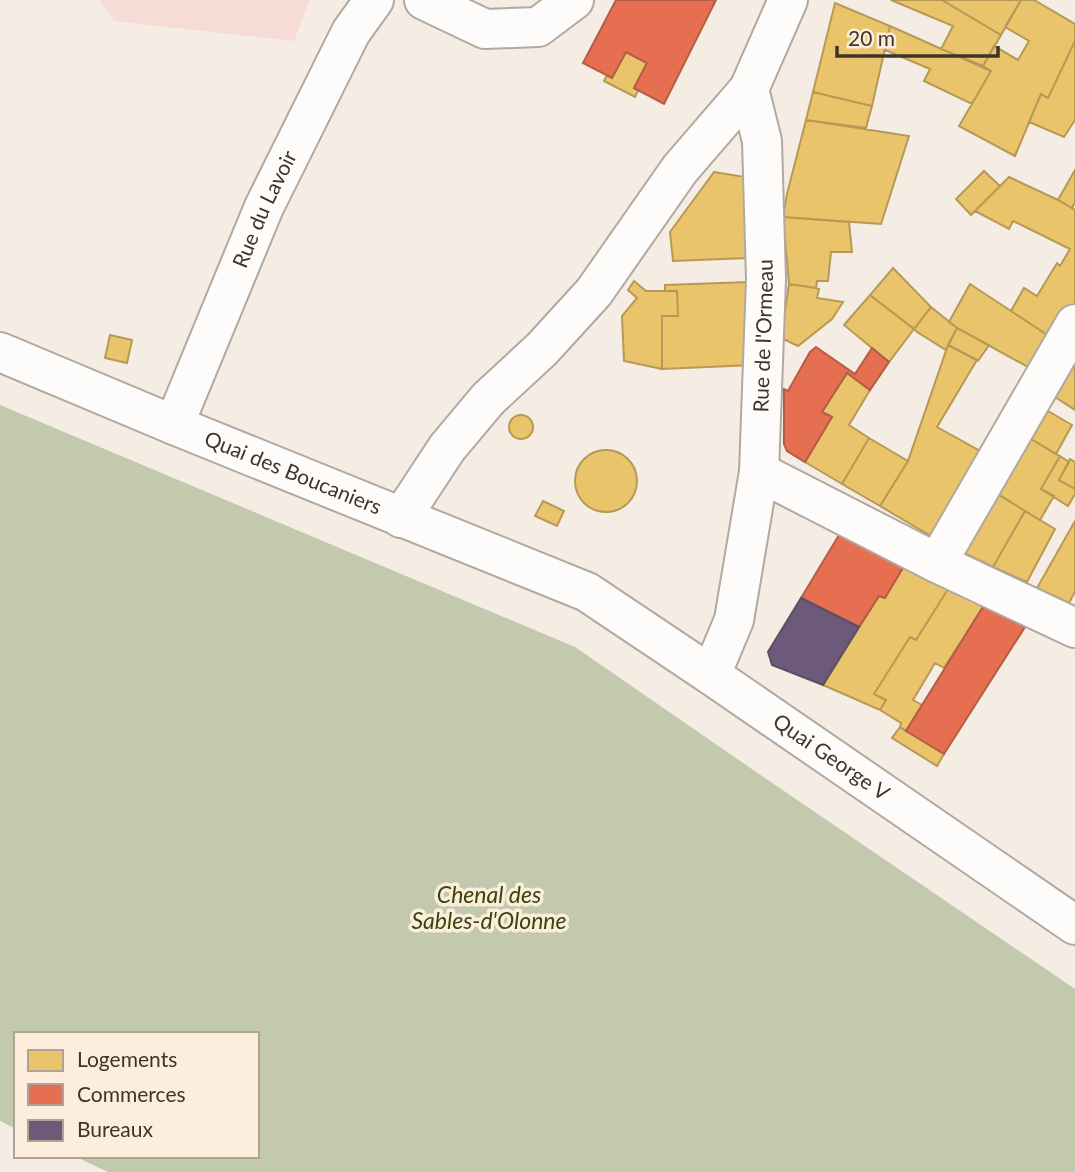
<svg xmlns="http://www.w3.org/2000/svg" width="1075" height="1172" viewBox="0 0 1075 1172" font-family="Lato,sans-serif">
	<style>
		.green { fill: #f6dbd6 }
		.water { fill: #c3c9ac }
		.homes { fill: #e9c46a; stroke: #b69956; stroke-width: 2 }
		.shops { fill: #e76f51; stroke: #b45d45; stroke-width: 2 }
		.offices { fill: #6d597a; stroke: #5f4e61; stroke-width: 2 }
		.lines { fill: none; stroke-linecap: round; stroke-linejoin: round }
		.street-casing { stroke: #b1a9a0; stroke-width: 42 }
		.secondary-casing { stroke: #b1a9a0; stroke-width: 42 }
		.street { stroke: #fefcfb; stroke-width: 38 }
		.secondary { stroke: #fefcfb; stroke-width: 38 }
		.labels { text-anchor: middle; stroke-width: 7; stroke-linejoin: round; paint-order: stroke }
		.street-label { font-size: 21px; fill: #3e3428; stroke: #fdeddc }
		.water-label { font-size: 23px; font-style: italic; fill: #384709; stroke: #fdeddc }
	</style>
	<rect width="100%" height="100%" fill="#f5ede4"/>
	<path class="green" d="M 99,0 L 310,0 L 294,41 L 114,21 Z"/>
	<path class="water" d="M 0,405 L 575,647 L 762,776 L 1075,989 L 1075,1172 L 108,1172 L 74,1156 L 257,1156 L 257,1034 L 16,1034 L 16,1129 L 0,1121 Z"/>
	<path class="homes" d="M 891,0 L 942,0 L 1001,35 L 983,66 L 941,49 L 953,26 Z
		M 942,0 L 1021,0 L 1001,35 Z
		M 1021,0 L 1034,0 L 1075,24 L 1075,41 L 1048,98 L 1041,94 L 1015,156 L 959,126 L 991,71 L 983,66 L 994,46 L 1018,60 L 1029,41 L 1005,27 Z
		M 835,3 L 890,26 L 872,106 L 813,92 Z
		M 890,26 L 991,71 L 972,104 L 924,81 L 930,69 L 885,50 Z
		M 1075,41 L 1075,120 L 1064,137 L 1029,122 L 1041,94 L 1048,98 Z
		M 626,52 L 647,63 L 634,88 L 638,91 L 635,97 L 604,81 L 607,75 L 612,78 Z
		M 813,92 L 872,106 L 866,128 L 806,120 Z
		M 806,120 L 909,136 L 881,224 L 783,217 L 787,194 Z
		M 1075,170 L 1075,202 L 1072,208 L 1058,200 Z
		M 984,171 L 1000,186 L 971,215 L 956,199 Z
		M 714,172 L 745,177 L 748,258 L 673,261 L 670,232 Z
		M 1009,177 L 1058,200 L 1075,210 L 1075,306 L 1055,340 L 1011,311 L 1024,288 L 1037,296 L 1057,263 L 1060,266 L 1070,249 L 1013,221 L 1009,229 L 975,211 Z
		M 783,217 L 849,222 L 852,252 L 831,252 L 828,281 L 817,281 L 816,288 L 789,284 Z
		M 893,268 L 931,307 L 914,329 L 870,295 Z
		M 634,281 L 646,291 L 677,291 L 678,316 L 662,316 L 662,369 L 624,361 L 622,316 L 637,298 L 628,290 Z
		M 749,282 L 753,365 L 662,369 L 662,316 L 678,316 L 677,291 L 665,291 L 665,285 Z
		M 789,284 L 816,288 L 819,289 L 817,298 L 843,302 L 832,319 L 798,346 L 781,338 Z
		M 970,284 L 1055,340 L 1037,372 L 957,328 L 949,322 Z
		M 870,295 L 914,329 L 889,362 L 844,325 Z
		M 931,307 L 957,328 L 946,350 L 917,332 L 914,329 Z
		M 957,328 L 989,345 L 978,361 L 948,345 Z
		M 110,335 L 132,340 L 127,363 L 105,358 Z
		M 948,345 L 977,360 L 937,427 L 989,456 L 941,542 L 880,506 L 908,461 Z
		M 1075,363 L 1075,410 L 1055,397 Z
		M 847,373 L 870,390 L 849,425 L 869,438 L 842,484 L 805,462 L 832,417 L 822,412 Z
		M 1048,411 L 1072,425 L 1056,454 L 1031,439 Z
		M509 427a12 12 0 1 1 24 0a12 12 0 1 1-24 0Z
		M 869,438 L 908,461 L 880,506 L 842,484 Z
		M 1031,439 L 1060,456 L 1041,489 L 1054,496 L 1040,520 L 999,495 Z
		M575 481a31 31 0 1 1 62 0a31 31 0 1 1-62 0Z
		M 1060,456 L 1069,462 L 1059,480 L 1075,489 L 1075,494 L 1068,506 L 1041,489 Z
		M 1070,459 L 1075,462 L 1075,489 L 1059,480 Z
		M 995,492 L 1025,511 L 993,567 L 958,550 Z
		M 543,501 L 564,511 L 557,526 L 535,516 Z
		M 1025,511 L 1055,529 L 1027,582 L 993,567 Z
		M 1075,521 L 1075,592 L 1069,603 L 1037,588 Z
		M 904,566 L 950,586 L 916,640 L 910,637 L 874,694 L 886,700 L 880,710 L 823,685 L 879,596 L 885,598 Z
		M 950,586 L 985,604 L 944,668 L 935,663 L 913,700 L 922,705 L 906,731 L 900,727 L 901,723 L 880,710 L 886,700 L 874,694 L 910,637 L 916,640 Z
		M 900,727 L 944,754 L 937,766 L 892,738 Z"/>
	<path class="shops" d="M 616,0 L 716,0 L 664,104 L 634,88 L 647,63 L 626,52 L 612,78 L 583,63 Z
		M 816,347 L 855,374 L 872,348 L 889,362 L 870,390 L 847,373 L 822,412 L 832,417 L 805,462 L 787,451 L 784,444 L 784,389 L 788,391 L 810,352 Z
		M 839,535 L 904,566 L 885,598 L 879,596 L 859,627 L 801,598 Z
		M 984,605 L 1025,627 L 944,754 L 906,731 Z"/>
	<path class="offices" d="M 801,598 L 859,627 L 823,685 L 772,665 L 768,652 Z"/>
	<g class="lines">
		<g class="street-casing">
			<g id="street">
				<path d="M 424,0 L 485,29 L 538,27 L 574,0"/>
				<path id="s1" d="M 174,425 L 264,207 L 351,32 L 374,0"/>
				<path d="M 759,472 L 937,563 L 1075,628"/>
				<path d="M 401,518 L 447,448 L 488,399 L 542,349 L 594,292 L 680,169 L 749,89 L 788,0"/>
				<path d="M 937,563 L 1075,324"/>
				<path id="s2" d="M 711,675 L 734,620 L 759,472 L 766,279 L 762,141 L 749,89"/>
			</g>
		</g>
		<g class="secondary-casing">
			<g id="secondary">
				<path id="s3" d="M 0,352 L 174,425 L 587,592 L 711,675 L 1075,925"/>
			</g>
		</g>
		<use href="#street" class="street"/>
		<use href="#secondary" class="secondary"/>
	</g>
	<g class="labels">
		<g class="street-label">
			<text dy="7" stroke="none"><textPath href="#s1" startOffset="234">Rue du Lavoir</textPath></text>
			<text dy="7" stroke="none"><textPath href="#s2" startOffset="346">Rue de l'Ormeau</textPath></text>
			<text dy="7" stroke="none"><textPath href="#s3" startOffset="317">Quai des Boucaniers</textPath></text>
			<text dy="7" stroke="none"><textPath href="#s3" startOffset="929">Quai George V</textPath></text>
		</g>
		<g class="water-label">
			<text x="489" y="903">Chenal des<tspan x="489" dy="26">Sables-d'Olonne</tspan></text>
		</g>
	</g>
	<rect x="14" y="1032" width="245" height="126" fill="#fdeddc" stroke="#b1a394" stroke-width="2"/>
	<rect x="28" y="1050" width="35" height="21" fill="#e9c46a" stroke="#b1a394" stroke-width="2"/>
	<text x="77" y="1067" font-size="21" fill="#3e3428">Logements</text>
	<rect x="28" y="1084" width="35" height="21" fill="#e76f51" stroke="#b1a394" stroke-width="2"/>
	<text x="77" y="1102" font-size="21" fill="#3e3428">Commerces</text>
	<rect x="28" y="1120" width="35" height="21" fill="#6d597a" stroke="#b1a394" stroke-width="2"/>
	<text x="77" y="1137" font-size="21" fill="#3e3428">Bureaux</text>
	<path d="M837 46v10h161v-10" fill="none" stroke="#3e3428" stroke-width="3.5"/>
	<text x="848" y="46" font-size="21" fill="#3e3428" stroke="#fdeddc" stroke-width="5" paint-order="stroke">20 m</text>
</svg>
